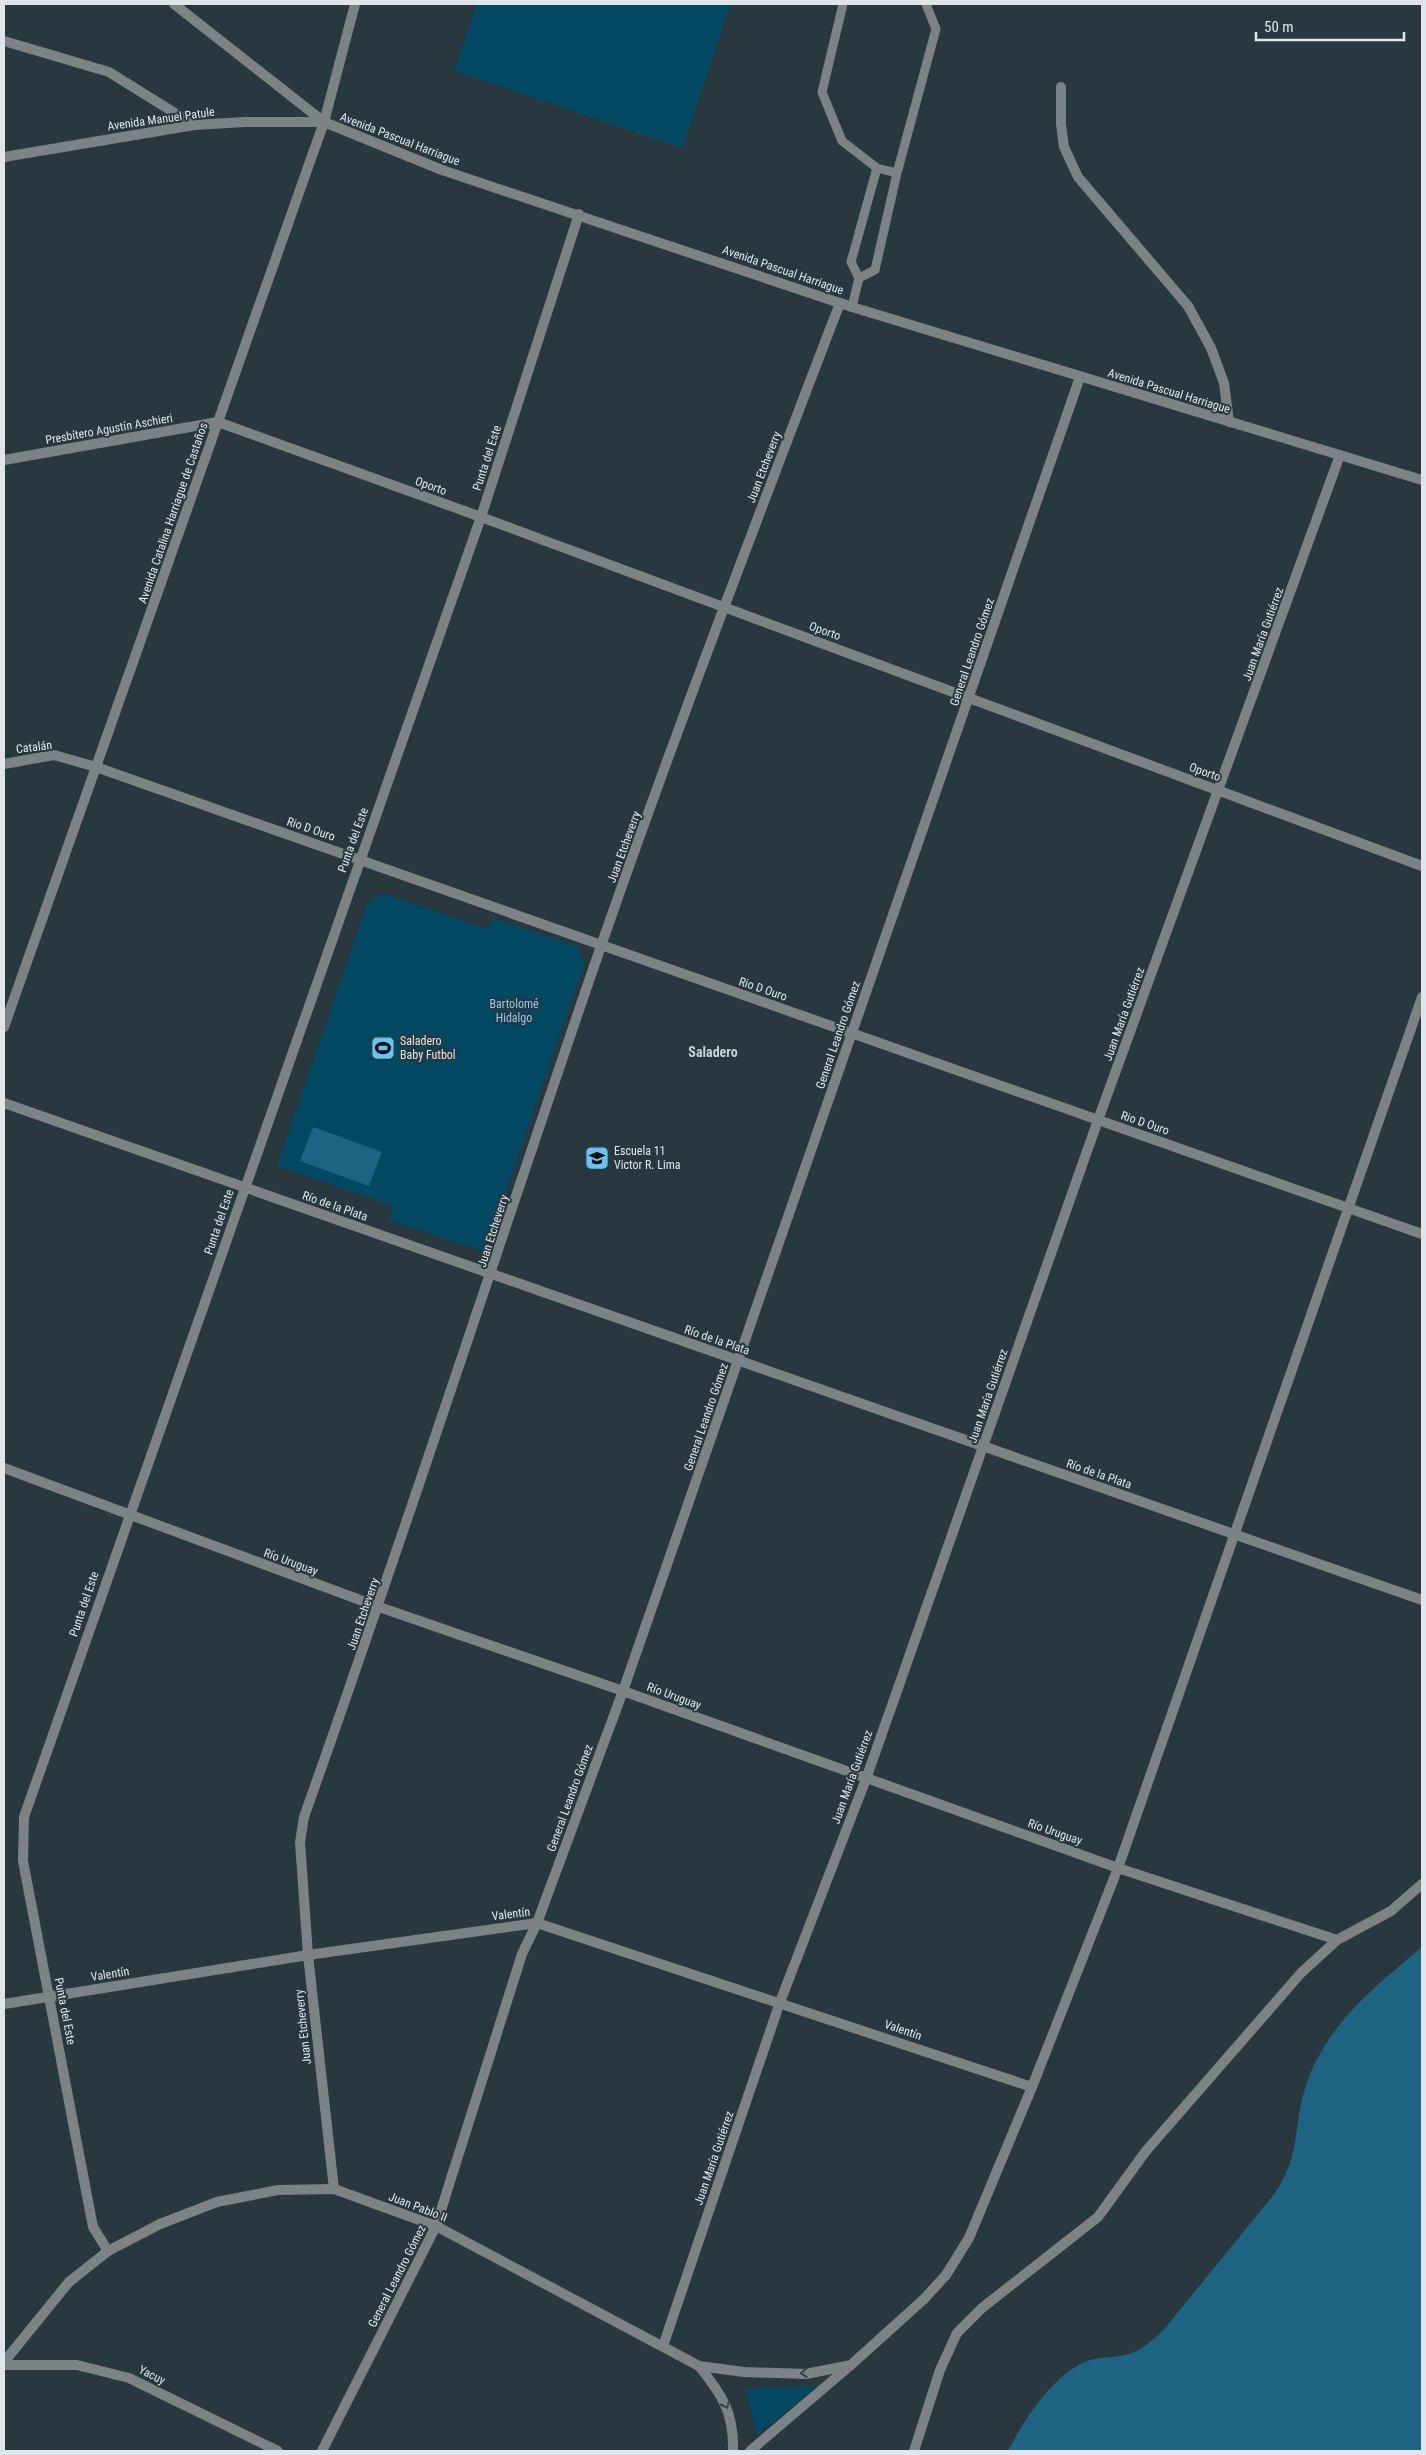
<svg xmlns="http://www.w3.org/2000/svg" width="1426" height="2455" viewBox="0 0 1426 2455" font-family="'Roboto Condensed',sans-serif">
	<style>
		.green { fill: #034863 }
		.water { fill: #1f6382 }
		.lines { fill: none; stroke-linecap: round; stroke-linejoin: round }
		.service { stroke: #7c8387; stroke-width: 9 }
		.minor { stroke: #7c8387; stroke-width: 10 }
		.tertiary { stroke: #7c8387; stroke-width: 10 }
		.oneway { stroke: #35434a }
		.labels { text-anchor: middle; stroke-width: 4; stroke-linejoin: round; paint-order: stroke }
		.street-label { font-size: 12px; fill: #dee6eb; stroke: #29383f }
		.park-label { font-size: 12px; fill: #86cef4; stroke: #29383f }
		.poi-label { font-size: 12px; fill: #dee6eb; stroke: #29383f; text-anchor: start }
		.neighbourhood-label { font-size: 14px; font-weight: bold; fill: #c0d2dc; stroke: #29383f }
	</style>
	<rect width="100%" height="100%" fill="#29383f"/>
	<path class="green" d="M 477,4 L 731,4 L 682,148 L 454,71 Z
		M 383,893 L 488,929 L 493,918 L 577,946 L 585,962 L 485,1252 L 389,1220 L 393,1206 L 277,1166 L 367,904 Z
		M 817,2386 L 757,2435 L 745,2389 Z"/>
	<path class="water" d="M 313,1127 L 382,1152 L 369,1186 L 300,1161 Z
		M 1422,1947 L 1422,2451 L 1008,2451 C 1023,2421 1053,2375 1085,2362 C 1096,2357 1107,2358 1119,2356 C 1139,2354 1152,2341 1166,2327 L 1275,2193 C 1279,2187 1283,2180 1286,2173 C 1298,2148 1296,2118 1304,2092 C 1323,2027 1372,1989 1422,1947 Z"/>
	<g class="lines">
		<path class="service" d="M 843,4 L 822,92 L 842,141 L 877,168 L 897,173
			M 859,278 L 875,270 L 897,173 L 936,29 L 926,4
			M 852,307 L 859,278 L 851,262 L 877,168"/>
		<path class="minor" d="M 4,41 L 109,72 L 194,125
			M 1061,87 L 1061,124 L 1064,147 L 1078,177 L 1188,306 L 1211,348 L 1224,383 L 1229,422
			M 324,122 L 355,4
			M 4,460 L 218,422 L 481,517 L 1422,866
			M 4,764 L 54,755 L 96,767 L 1422,1234
			M 4,1103 L 1422,1600
			M 4,1468 L 379,1607 L 623,1691 L 1118,1868 L 1337,1940
			M 4,2004 L 308,1955 L 537,1923 L 1032,2087
			M 334,2189 L 308,1955 L 300,1842 L 304,1817 C 407,1528 501,1236 601,946 C 676,730 758,517 840,303
			M 108,2251 L 93,2227 L 23,1861 L 24,1817 L 481,517 L 579,214
			M 663,2346 L 780,2002 L 866,1779 L 1098,1120 L 1340,455
			M 4,2365 L 77,2365 L 129,2378 L 278,2451
			M 699,2366 C 722,2395 734,2412 733,2451
			M 322,2451 L 436,2226 L 522,1954 L 537,1923 L 623,1691 L 1080,377
			M 914,2451 L 940,2370 L 957,2333 L 982,2308 L 1098,2217 L 1146,2151 L 1301,1973 L 1337,1940 L 1391,1911 L 1422,1884"/>
		<path class="tertiary" d="M 174,4 L 324,122 L 442,170 L 852,307 L 1422,480
			M 4,157 L 194,125 L 245,122 L 324,122
			M 4,1027 L 324,122
			M 4,2362 L 69,2282 L 108,2251 L 160,2224 L 217,2202 L 278,2190 L 334,2189 L 436,2226 L 699,2366 L 744,2372 L 806,2374 L 851,2365
			M 750,2451 L 852,2364 L 924,2299 L 946,2275 L 969,2238 L 1032,2087 L 1118,1868 L 1422,997"/>
	</g>
	<defs><path id="oneway-chevron" d="M-2-3.5L2.5 0L-2 3.5" fill="none" stroke-width="1.6" stroke-linecap="round" stroke-linejoin="round" transform="scale(1.25)"/></defs>
	<g class="oneway">
		<use href="#oneway-chevron" transform="translate(804 2373) rotate(176)"/>
		<use href="#oneway-chevron" transform="translate(726 2405) rotate(66)"/>
	</g>
	<defs>
		<g id="stadium-square" transform="scale(1.25)"><rect x="-9" y="-9" width="18" height="18" rx="4" fill="#69c3f1" stroke="#29383f"/><path d="M0-5a6.5 5 0 1 0 0 10a6.5 5 0 1 0 0-10ZM-3.5-1.8h7v3.6h-7Z" fill="#111"/></g>
		<g id="school-square" transform="scale(1.25)"><rect x="-9" y="-9" width="18" height="18" rx="4" fill="#69c3f1" stroke="#29383f"/><path d="M0-5L7-2L0 1L-7-2ZM-4 1L0 2.5L4 1V4Q0 6-4 4Z" fill="#111"/></g>
	</defs>
	<g fill-rule="evenodd">
		<use href="#stadium-square" x="383" y="1048"/>
		<use href="#school-square" x="597" y="1158"/>
	</g>
	<g class="labels">
		<g class="street-label">
			<text transform="translate(161 119) rotate(-8)" y="4">Avenida Manuel Patule</text>
			<text transform="translate(400 139) rotate(21)" y="4">Avenida Pascual Harriague</text>
			<text transform="translate(783 270) rotate(19)" y="4">Avenida Pascual Harriague</text>
			<text transform="translate(1169 391) rotate(17)" y="4">Avenida Pascual Harriague</text>
			<text transform="translate(109 429) rotate(-10)" y="4">Presbítero Agustín Aschieri</text>
			<text transform="translate(487 458) rotate(-72)" y="4">Punta del Este</text>
			<text transform="translate(764 467) rotate(-69)" y="4">Juan Etcheverry</text>
			<text transform="translate(431 486) rotate(20)" y="4">Oporto</text>
			<text transform="translate(173 513) rotate(-71)" y="4">Avenida Catalina Harriague de Castaños</text>
			<text transform="translate(825 631) rotate(20)" y="4">Oporto</text>
			<text transform="translate(1263 634) rotate(-70)" y="4">Juan María Gutiérrez</text>
			<text transform="translate(972 652) rotate(-71)" y="4">General Leandro Gómez</text>
			<text transform="translate(34 747) rotate(-7)" y="4">Catalán</text>
			<text transform="translate(1205 772) rotate(20)" y="4">Oporto</text>
			<text transform="translate(311 829) rotate(19)" y="4">Rio D Ouro</text>
			<text transform="translate(353 840) rotate(-70)" y="4">Punta del Este</text>
			<text transform="translate(624 847) rotate(-70)" y="4">Juan Etcheverry</text>
			<text transform="translate(763 989) rotate(19)" y="4">Rio D Ouro</text>
			<text transform="translate(1124 1014) rotate(-70)" y="4">Juan María Gutiérrez</text>
			<text transform="translate(838 1035) rotate(-71)" y="4">General Leandro Gómez</text>
			<text transform="translate(1145 1123) rotate(19)" y="4">Rio D Ouro</text>
			<text transform="translate(335 1206) rotate(19)" y="4">Río de la Plata</text>
			<text transform="translate(219 1222) rotate(-71)" y="4">Punta del Este</text>
			<text transform="translate(493 1231) rotate(-72)" y="4">Juan Etcheverry</text>
			<text transform="translate(717 1340) rotate(19)" y="4">Río de la Plata</text>
			<text transform="translate(988 1396) rotate(-71)" y="4">Juan María Gutiérrez</text>
			<text transform="translate(706 1417) rotate(-71)" y="4">General Leandro Gómez</text>
			<text transform="translate(1099 1474) rotate(19)" y="4">Río de la Plata</text>
			<text transform="translate(291 1562) rotate(20)" y="4">Río Uruguay</text>
			<text transform="translate(84 1604) rotate(-71)" y="4">Punta del Este</text>
			<text transform="translate(363 1614) rotate(-71)" y="4">Juan Etcheverry</text>
			<text transform="translate(674 1696) rotate(20)" y="4">Río Uruguay</text>
			<text transform="translate(852 1777) rotate(-70)" y="4">Juan María Gutiérrez</text>
			<text transform="translate(570 1798) rotate(-70)" y="4">General Leandro Gómez</text>
			<text transform="translate(1055 1832) rotate(19)" y="4">Río Uruguay</text>
			<text transform="translate(511 1914) rotate(-7)" y="4">Valentín</text>
			<text transform="translate(110 1974) rotate(-9)" y="4">Valentín</text>
			<text transform="translate(65 2011) rotate(79)" y="4">Punta del Este</text>
			<text transform="translate(303 2027) rotate(-96)" y="4">Juan Etcheverry</text>
			<text transform="translate(903 2030) rotate(19)" y="4">Valentín</text>
			<text transform="translate(714 2158) rotate(-71)" y="4">Juan María Gutiérrez</text>
			<text transform="translate(418 2207) rotate(21)" y="4">Juan Pablo II</text>
			<text transform="translate(397 2276) rotate(-63)" y="4">General Leandro Gómez</text>
			<text transform="translate(152 2375) rotate(26)" y="4">Yacuy</text>
		</g>
		<g class="park-label">
			<text x="514" y="1008">Bartolomé<tspan x="514" dy="14">Hidalgo</tspan></text>
		</g>
		<g class="poi-label">
			<text x="400" y="1045">Saladero<tspan x="400" dy="14">Baby Futbol</tspan></text>
			<text x="614" y="1155">Escuela 11<tspan x="614" dy="14">Victor R. Lima</tspan></text>
		</g>
		<g class="neighbourhood-label">
			<text x="713" y="1057">Saladero</text>
		</g>
	</g>
	<rect width="1426" height="2455" fill="none" stroke="#dee6eb" stroke-width="10"/>
	<path d="M1256 32v8h148v-8" fill="none" stroke="#dee6eb" stroke-width="2.5"/>
	<text x="1264" y="32" font-size="15" fill="#dee6eb" stroke="#29383f" stroke-width="4" paint-order="stroke">50 m</text>
</svg>
